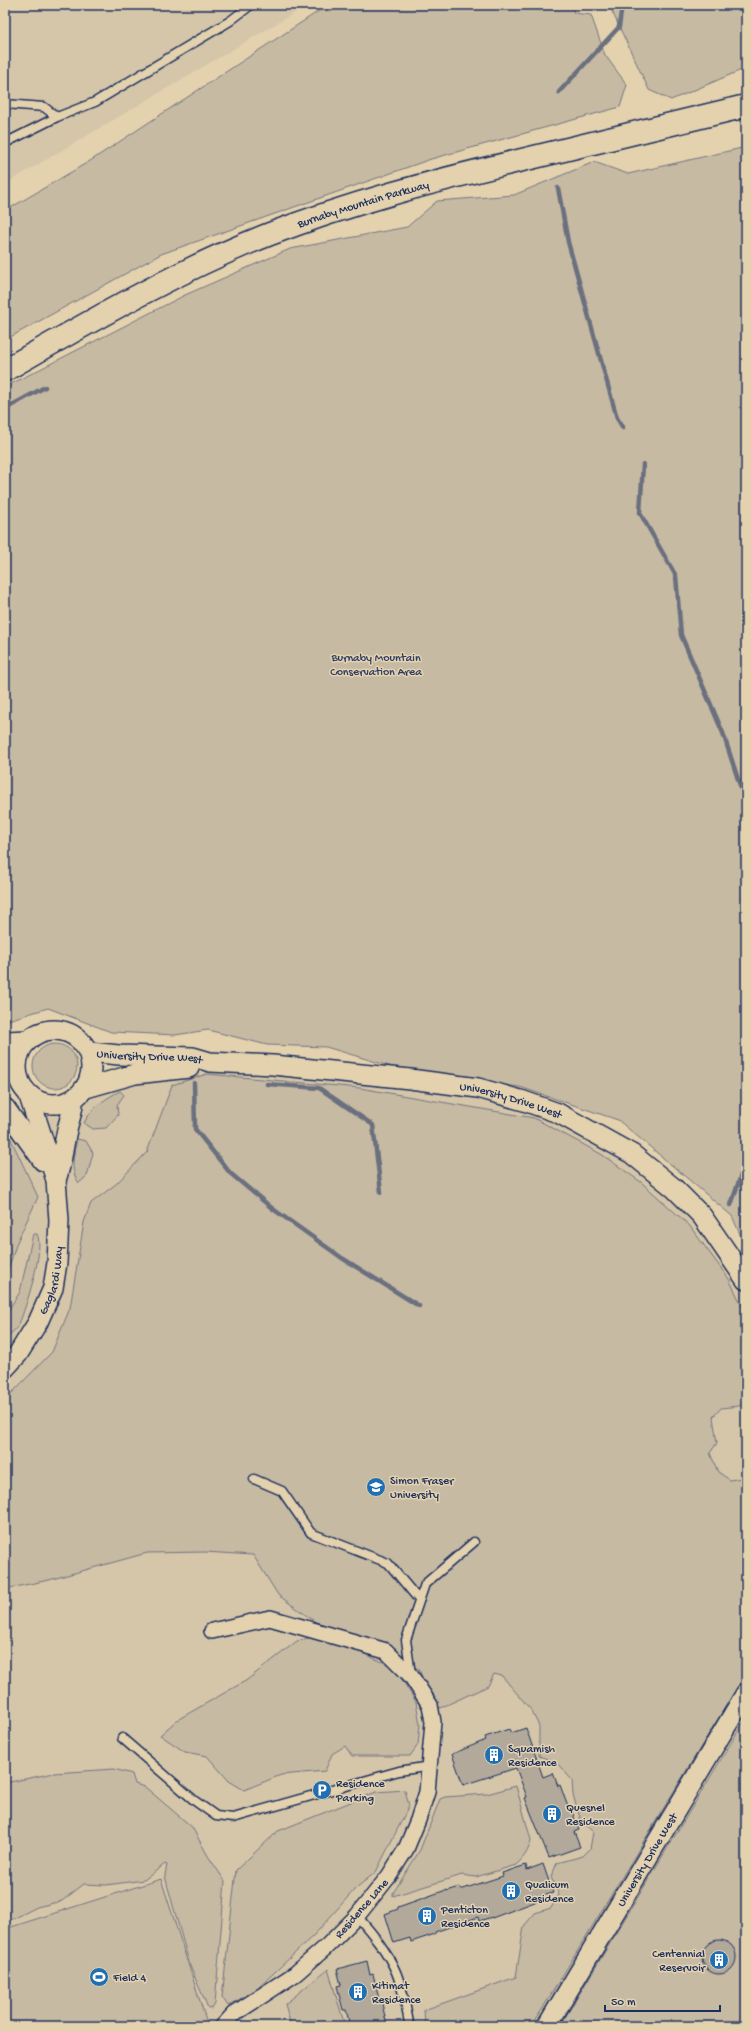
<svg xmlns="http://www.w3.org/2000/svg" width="751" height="2031" viewBox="0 0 751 2031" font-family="'Gochi Hand',sans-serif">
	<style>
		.built { fill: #d5c6a9 }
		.green { fill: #c7baa3; stroke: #717480 }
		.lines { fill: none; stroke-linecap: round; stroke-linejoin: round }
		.stream { stroke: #6b6f7e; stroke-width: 4.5 }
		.building { fill: #b2a99b; stroke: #1b2f5e }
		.service-casing { stroke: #1b2f5e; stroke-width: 11 }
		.minor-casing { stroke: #1b2f5e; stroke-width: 18 }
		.tertiary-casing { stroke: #1b2f5e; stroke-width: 22 }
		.secondary-casing { stroke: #1b2f5e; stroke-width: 25 }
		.service { stroke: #e4d2af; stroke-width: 8 }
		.minor { stroke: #e4d2af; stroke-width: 15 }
		.tertiary { stroke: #e4d2af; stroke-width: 19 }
		.secondary { stroke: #e4d2af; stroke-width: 22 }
		.labels { text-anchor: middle; stroke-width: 3; stroke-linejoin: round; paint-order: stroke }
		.street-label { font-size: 12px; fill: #1b2f5e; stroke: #e4d2af }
		.park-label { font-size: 12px; fill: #2c3d65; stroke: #e4d2af }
		.poi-label { font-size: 12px; fill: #1b2f5e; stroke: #e4d2af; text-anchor: start }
	</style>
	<rect width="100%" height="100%" fill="#e4d2af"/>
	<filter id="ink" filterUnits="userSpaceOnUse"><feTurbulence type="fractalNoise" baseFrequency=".025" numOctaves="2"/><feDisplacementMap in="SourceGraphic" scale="8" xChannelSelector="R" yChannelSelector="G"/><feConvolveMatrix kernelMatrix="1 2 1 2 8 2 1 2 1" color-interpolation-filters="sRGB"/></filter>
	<g filter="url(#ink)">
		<path class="built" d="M 5,5 L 308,5 L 5,184 Z
			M 211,1072 L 279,1075 L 447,1093 L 517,1108 L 563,1126 L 610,1151 L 643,1175 L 679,1205 L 710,1241 L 746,1296 L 746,1677 L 536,2026 L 5,2026 L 5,1117 L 6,1118 L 78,1112 L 87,1098 L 106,1088 L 161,1076 Z"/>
		<path class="green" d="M 328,5 L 572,5 L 574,13 L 591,15 L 605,55 L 627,85 L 620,107 L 431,159 L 161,254 L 5,340 L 5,211 L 90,161 Z
			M 609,5 L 746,5 L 746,68 L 671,100 L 649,90 Z
			M 746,147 L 746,1248 L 732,1216 L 618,1120 L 520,1087 L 413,1073 L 326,1047 L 267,1045 L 208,1030 L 175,1035 L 111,1032 L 48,1008 L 5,1021 L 5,387 L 185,295 L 290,249 L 407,227 L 437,201 L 514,195 L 594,162 L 628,174 Z
			M33 1066a22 22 0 1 1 44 0a22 22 0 1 1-44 0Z
			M 207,1074 L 360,1088 L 534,1118 L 601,1154 L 641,1182 L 689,1225 L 729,1279 L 746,1314 L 746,1402 L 739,1406 L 721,1408 L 713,1417 L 717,1443 L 710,1453 L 718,1472 L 730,1480 L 741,1478 L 746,1482 L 746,1676 L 714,1725 L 532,2026 L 425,2026 L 424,2010 L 516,1977 L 524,1926 L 535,1913 L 551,1908 L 559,1895 L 551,1877 L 557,1863 L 583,1856 L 590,1849 L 593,1832 L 581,1821 L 573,1795 L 572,1780 L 556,1762 L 539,1756 L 539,1726 L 531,1710 L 502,1676 L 494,1674 L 488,1686 L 440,1708 L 429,1696 L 419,1669 L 338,1638 L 278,1595 L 253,1555 L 205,1552 L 147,1553 L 49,1580 L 5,1589 L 5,1400 L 52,1352 L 70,1308 L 84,1222 L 91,1203 L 116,1184 L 147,1152 L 172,1085 Z
			M 120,1091 L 124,1095 L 117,1105 L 118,1115 L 106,1128 L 93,1129 L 84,1123 C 91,1108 106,1098 120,1091 Z
			M 5,1132 L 9,1135 L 38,1197 L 17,1242 L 5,1279 Z
			M 77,1139 L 86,1141 L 93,1153 L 87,1176 L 79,1183 C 69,1170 74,1154 77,1139 Z
			M 33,1234 L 37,1234 C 45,1249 26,1307 19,1324 C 16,1330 9,1335 5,1340 L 5,1315 L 20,1292 Z
			M 320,1635 L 394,1667 L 416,1702 L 420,1724 L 418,1745 L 410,1756 L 352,1756 L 345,1746 L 332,1754 L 325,1771 L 281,1775 L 244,1790 L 229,1781 L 207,1756 L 185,1752 L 160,1735 L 177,1720 L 247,1680 L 297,1641 Z
			M 746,1718 L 746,2026 L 560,2026 Z
			M 114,1769 L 132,1774 L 135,1784 L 145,1787 L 192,1827 L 208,1856 L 225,1881 L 215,2004 L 212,2009 L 208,2008 L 190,1966 L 167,1884 L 165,1875 L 167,1865 L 165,1864 L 144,1880 L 106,1885 L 84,1884 L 62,1901 L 37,1907 L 5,1923 L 5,1783 L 54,1773 Z
			M 516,1786 L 531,1840 C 529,1850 524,1858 516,1865 L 476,1877 L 462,1875 L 393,1896 L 393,1893 L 420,1850 L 440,1799 L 445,1797 L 487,1794 Z
			M 405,1790 L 409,1806 L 376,1872 L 356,1888 L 315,1934 L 257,1989 L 228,2006 L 222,1997 L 236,1870 L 278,1831 L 376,1792 Z
			M 161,1879 L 208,2026 L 5,2026 L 5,1929 Z
			M 328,1969 L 345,2026 L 291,2026 L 285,2004 Z"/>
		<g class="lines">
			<path class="stream" d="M 559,92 L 619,27 L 622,5
				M 558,188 L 568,242 L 617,418 L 623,428
				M 5,409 L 45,387
				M 643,464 L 640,513 L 676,576 L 681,635 L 723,733 L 746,804
				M 194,1083 L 195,1129 L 230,1173 L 273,1209 L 342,1258 L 419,1306
				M 267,1084 L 319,1088 L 373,1125 L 381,1192
				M 731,1205 L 746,1160"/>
		</g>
		<path class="building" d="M 526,1728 L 543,1777 L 553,1773 L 558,1786 L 560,1785 L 568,1807 L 570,1806 L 579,1830 L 574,1832 L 580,1847 L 549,1858 L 525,1798 L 527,1797 L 516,1768 L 463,1785 L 452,1754 L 486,1740 L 485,1737 L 509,1729 L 511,1733 Z
			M 543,1864 L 553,1893 L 539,1897 L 540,1900 L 492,1918 L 492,1917 L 479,1921 L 478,1917 L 435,1932 L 435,1934 L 411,1942 L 410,1938 L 394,1943 L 385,1914 L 398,1909 L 398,1907 L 446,1890 L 446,1891 L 459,1887 L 460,1890 L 503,1876 L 502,1873 L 526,1865 L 527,1870 Z
			M702 1957a17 17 0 1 1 34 0a17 17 0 1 1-34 0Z
			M 367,1961 L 370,1975 L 373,1974 L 379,1999 L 381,1999 L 387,2026 L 350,2026 L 346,2010 L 343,2010 L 337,1986 L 341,1985 L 337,1969 Z"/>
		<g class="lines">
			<g class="service-casing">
				<path id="service" d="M 5,104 L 44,107 L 57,117
					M 5,143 L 57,117 L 95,102 L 230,21 L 251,5
					M 254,1479 L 282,1491 L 311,1533 L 388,1563 L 419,1600
					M 411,1674 L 406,1640 L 425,1584 L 474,1542
					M 122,1738 L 195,1801 L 216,1816 L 233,1818 L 399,1771 L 430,1766
					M 357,1916 C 372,1933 387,1951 396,1972 C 403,1989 406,2006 409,2023"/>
			</g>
			<g class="minor-casing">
				<path id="minor" d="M 212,1631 L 270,1618 L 386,1651 L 411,1676 L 430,1705 L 433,1722 L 427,1792 L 418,1820 L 406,1849 L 389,1876 L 357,1916 L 326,1947 L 295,1974 L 234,2014 L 223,2026"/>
			</g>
			<g class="tertiary-casing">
				<g id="tertiary">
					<circle cx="54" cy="1067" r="37"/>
					<path d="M 5,1041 L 29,1040"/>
					<path id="s1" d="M 89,1052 L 119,1055 L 193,1057 L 210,1062 L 273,1065 L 410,1079 L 478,1088 L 524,1101 L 558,1113 L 632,1154 L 674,1188 L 702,1216 L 746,1280"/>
					<path d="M 86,1088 L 135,1074 L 189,1068"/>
					<path d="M 5,1108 L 43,1161"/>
					<path d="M 56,1180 C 62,1164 63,1147 67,1130 C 69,1119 74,1111 73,1099"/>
					<path id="s2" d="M 5,1368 L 18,1354 L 38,1322 L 53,1288 L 57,1263 L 59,1220 L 56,1180 L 29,1096"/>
					<path id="s3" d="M 547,2026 L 746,1693"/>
				</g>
			</g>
			<g class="secondary-casing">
				<g id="secondary">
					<path id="s4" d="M 5,370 C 91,321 178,270 270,234 C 351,203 434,181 518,161 C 594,142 670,124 746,106"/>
				</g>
			</g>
			<use href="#service" class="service"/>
			<use href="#minor" class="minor"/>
			<use href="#tertiary" class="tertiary"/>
			<use href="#secondary" class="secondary"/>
		</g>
	</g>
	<defs>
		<g id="university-disc" transform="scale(1)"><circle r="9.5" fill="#1f6fb2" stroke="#e4d2af"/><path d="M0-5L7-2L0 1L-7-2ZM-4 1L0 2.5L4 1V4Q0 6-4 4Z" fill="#fff"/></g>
		<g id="building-disc" transform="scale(1)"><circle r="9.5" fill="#1f6fb2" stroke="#e4d2af"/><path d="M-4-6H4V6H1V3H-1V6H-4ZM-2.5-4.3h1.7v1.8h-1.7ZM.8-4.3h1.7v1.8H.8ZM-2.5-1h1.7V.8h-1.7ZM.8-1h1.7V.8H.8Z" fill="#fff"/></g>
		<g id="parking-disc" transform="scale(1)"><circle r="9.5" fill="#1f6fb2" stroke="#e4d2af"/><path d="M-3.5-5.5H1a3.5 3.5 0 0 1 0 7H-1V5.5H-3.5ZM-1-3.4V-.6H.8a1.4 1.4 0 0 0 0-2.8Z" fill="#fff"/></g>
		<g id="stadium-disc" transform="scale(1)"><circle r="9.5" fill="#1f6fb2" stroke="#e4d2af"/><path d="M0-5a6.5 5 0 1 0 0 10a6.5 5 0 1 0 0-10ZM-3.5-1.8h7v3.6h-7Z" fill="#fff"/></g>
	</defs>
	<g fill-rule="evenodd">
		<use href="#university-disc" x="376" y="1487"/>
		<use href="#building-disc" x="494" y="1755"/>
		<use href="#parking-disc" x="322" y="1790"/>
		<use href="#building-disc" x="552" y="1814"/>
		<use href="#building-disc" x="511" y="1891"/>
		<use href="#building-disc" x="427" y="1916"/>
		<use href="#building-disc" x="719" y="1960"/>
		<use href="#stadium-disc" x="99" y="1977"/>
		<use href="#building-disc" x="358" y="1992"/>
	</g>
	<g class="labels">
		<g class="street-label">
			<text dy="4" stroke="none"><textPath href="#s4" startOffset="396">Burnaby Mountain Parkway</textPath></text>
			<text dy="4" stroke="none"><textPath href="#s1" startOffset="61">University Drive West</textPath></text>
			<text dy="4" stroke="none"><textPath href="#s1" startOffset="426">University Drive West</textPath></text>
			<text dy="4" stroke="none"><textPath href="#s2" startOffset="101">Gaglardi Way</textPath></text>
			<text dy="4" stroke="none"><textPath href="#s3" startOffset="194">University Drive West</textPath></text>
			<text transform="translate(361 1908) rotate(-49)" y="4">Residence Lane</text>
		</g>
		<g class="park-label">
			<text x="376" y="661">Burnaby Mountain<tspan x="376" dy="14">Conservation Area</tspan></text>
		</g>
		<g class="poi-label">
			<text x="390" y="1484">Simon Fraser<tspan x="390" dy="14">University</tspan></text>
			<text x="508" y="1752">Squamish<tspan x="508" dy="14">Residence</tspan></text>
			<text x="336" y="1787">Residence<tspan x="336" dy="14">Parking</tspan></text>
			<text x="566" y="1811">Quesnel<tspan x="566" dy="14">Residence</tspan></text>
			<text x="525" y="1888">Qualicum<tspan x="525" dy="14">Residence</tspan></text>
			<text x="441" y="1913">Penticton<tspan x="441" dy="14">Residence</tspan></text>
			<text x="705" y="1957" text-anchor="end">Centennial<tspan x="705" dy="14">Reservoir</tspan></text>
			<text x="113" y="1981">Field 4</text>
			<text x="372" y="1989">Kitimat<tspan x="372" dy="14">Residence</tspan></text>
		</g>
	</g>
	<rect width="751" height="2031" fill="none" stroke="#e4d2af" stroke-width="20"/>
	<rect x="10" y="10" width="731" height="2011" fill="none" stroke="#1b2f5e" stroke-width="1.5" filter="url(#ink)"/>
	<path d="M605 2005v6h115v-6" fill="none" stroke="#1b2f5e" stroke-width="2"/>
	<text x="611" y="2005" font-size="12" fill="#1b2f5e" stroke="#e4d2af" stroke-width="3" paint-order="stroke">50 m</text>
</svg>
